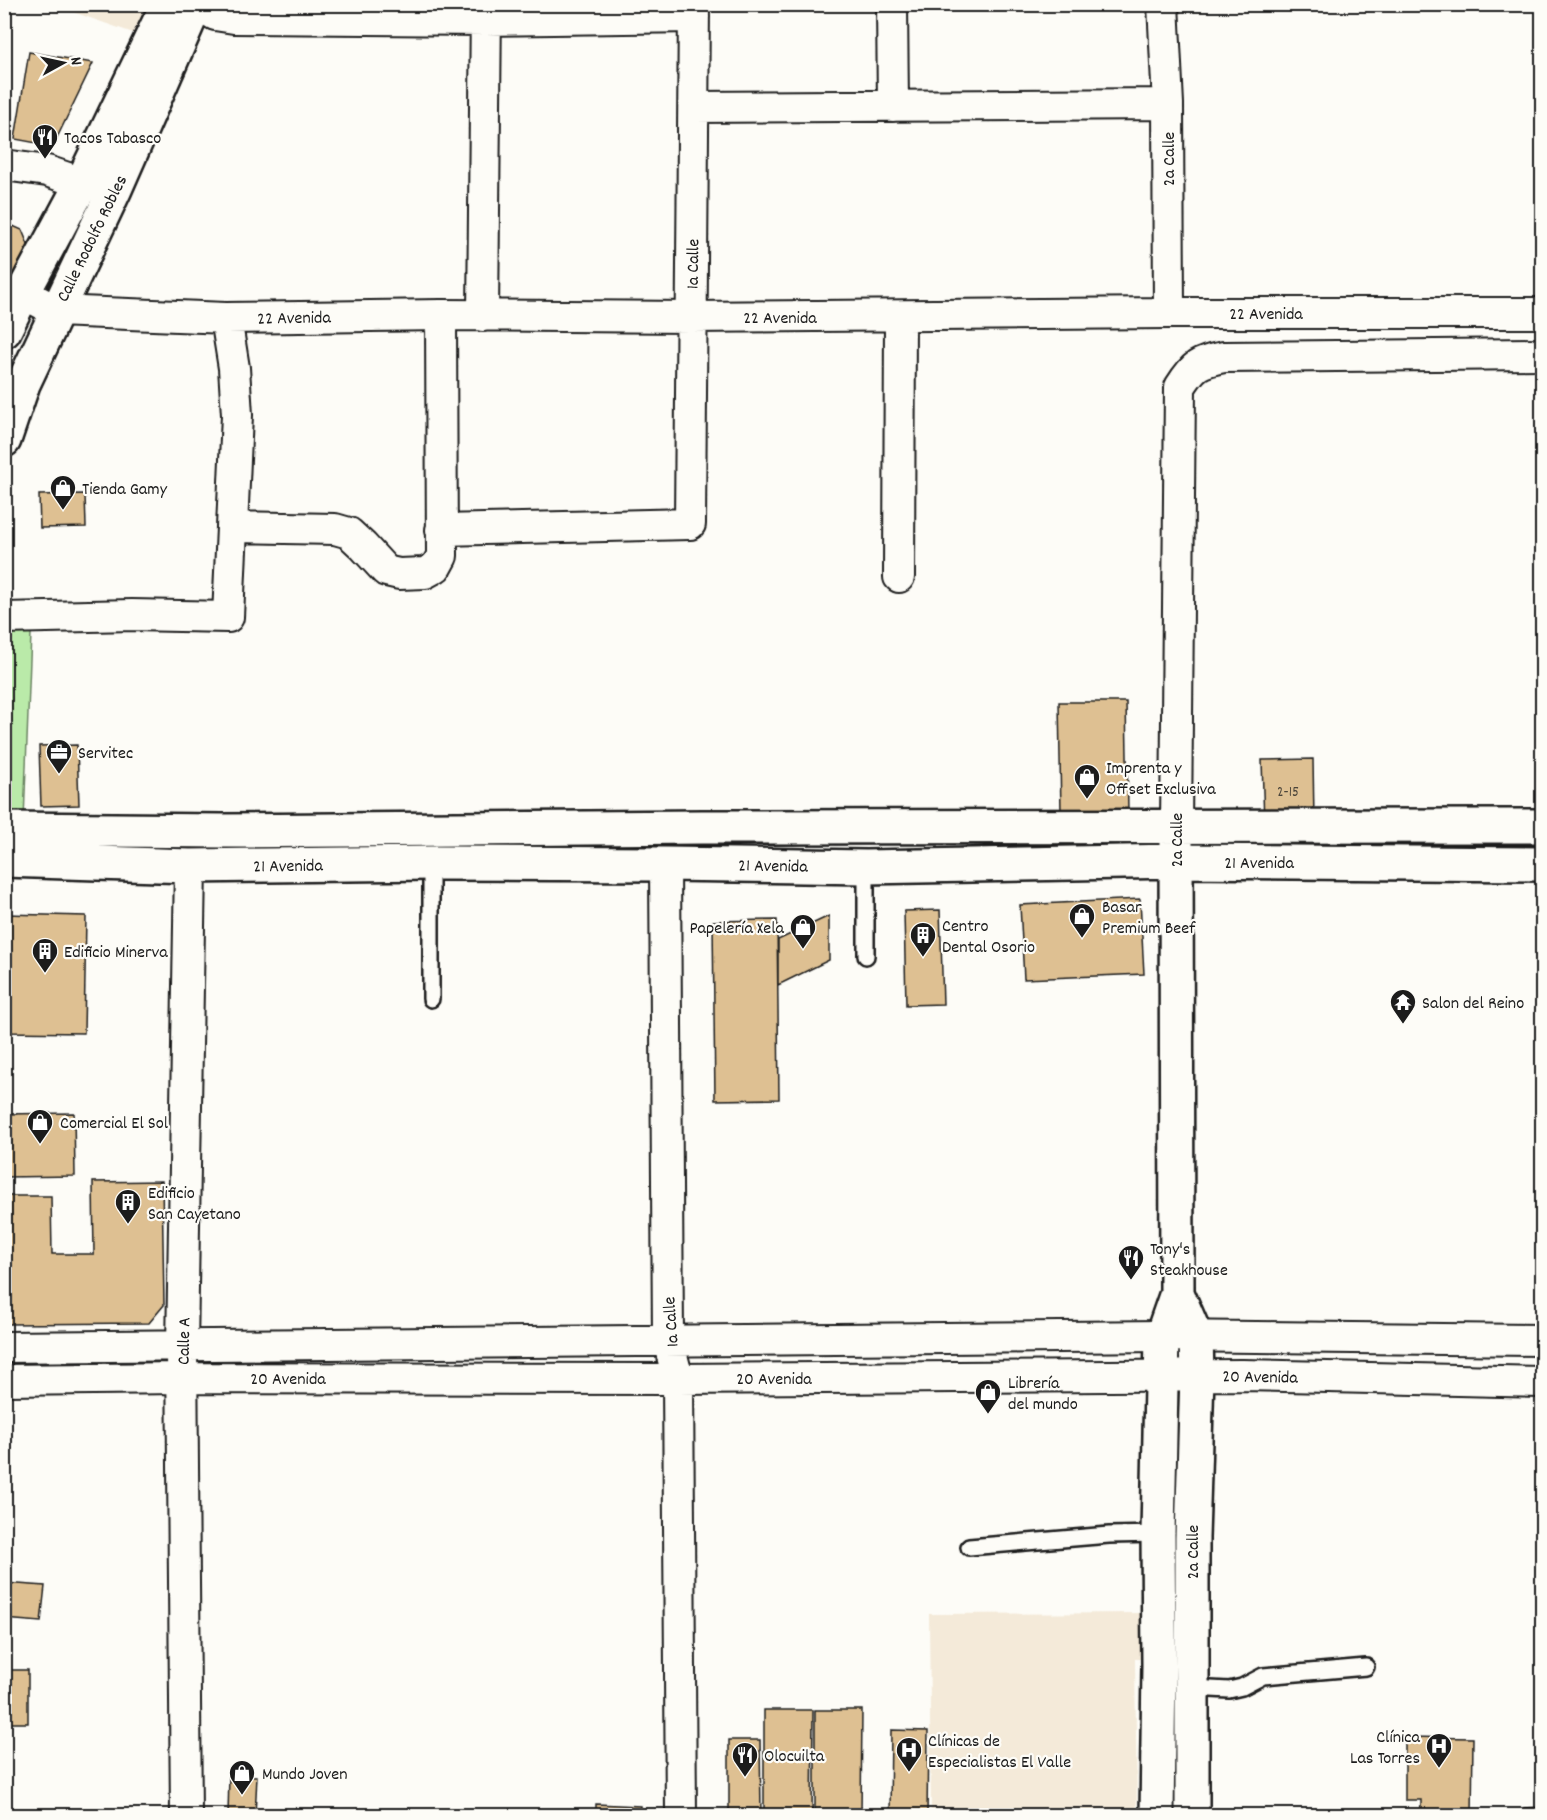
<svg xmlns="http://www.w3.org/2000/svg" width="1547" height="1820" viewBox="0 0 1547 1820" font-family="Dekko,sans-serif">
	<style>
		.built { fill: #f4ead9 }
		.green { fill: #baeaa9; stroke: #6b8362; stroke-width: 1.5 }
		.building { fill: #dec092; stroke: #1c1c1c; stroke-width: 1.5 }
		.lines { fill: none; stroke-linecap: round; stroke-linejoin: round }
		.service-casing { stroke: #1c1c1c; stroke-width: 20 }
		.minor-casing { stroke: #1c1c1c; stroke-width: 34 }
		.tertiary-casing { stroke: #1c1c1c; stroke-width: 38 }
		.secondary-casing { stroke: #1c1c1c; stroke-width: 38 }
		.service { stroke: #fdfcf7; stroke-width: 15 }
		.minor { stroke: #fdfcf7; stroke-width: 30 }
		.tertiary { stroke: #fdfcf7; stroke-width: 33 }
		.secondary { stroke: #fdfcf7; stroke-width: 33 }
		.labels { text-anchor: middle; stroke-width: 4.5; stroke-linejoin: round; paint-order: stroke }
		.number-label { font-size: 15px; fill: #4c453a }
		.poi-label { font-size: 18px; fill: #1c1c1c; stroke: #fdfcf7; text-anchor: start }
		.street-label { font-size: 18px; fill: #1c1c1c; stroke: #fdfcf7 }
	</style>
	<rect width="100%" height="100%" fill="#fdfcf7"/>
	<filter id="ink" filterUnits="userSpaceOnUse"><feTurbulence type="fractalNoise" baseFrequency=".0167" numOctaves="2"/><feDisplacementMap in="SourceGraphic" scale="12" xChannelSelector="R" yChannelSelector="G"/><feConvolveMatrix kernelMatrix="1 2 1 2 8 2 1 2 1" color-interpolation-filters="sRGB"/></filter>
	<g filter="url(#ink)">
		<path class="built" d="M 53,5 L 149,5 L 136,34 Z
			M 1146,1613 L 1146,1659 L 1135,1659 L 1137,1815 L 931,1815 L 929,1614 Z"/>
		<path class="green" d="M 5,632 L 31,633 L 24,820 L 5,819 Z"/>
		<path class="building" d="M 29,52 L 93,63 L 53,146 L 15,139 Z
			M 4,222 L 22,230 L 29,247 L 15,276 L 4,272 Z
			M 4,272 L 15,276 L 4,296 Z
			M 85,494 L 86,527 L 40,528 L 39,495 Z
			M 1059,702 L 1126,702 L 1128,811 L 1061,812 Z
			M 77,745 L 79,805 L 41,806 L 39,746 Z
			M 1313,759 L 1314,822 L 1264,823 L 1262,760 Z
			M 1140,899 L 1144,974 L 1024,979 L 1020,905 Z
			M 940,910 L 943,1004 L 906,1005 L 904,911 Z
			M 4,914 L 86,916 L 84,1033 L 4,1032 Z
			M 829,916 L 829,960 L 778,985 L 778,940 Z
			M 777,920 L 779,1099 L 715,1100 L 713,921 Z
			M 74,1113 L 75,1176 L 4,1177 L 4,1114 Z
			M 162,1181 L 164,1305 L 149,1323 L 4,1324 L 4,1196 L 51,1196 L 52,1254 L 94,1254 L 93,1182 Z
			M 4,1583 L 45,1586 L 41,1622 L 4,1619 Z
			M 4,1670 L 28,1670 L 28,1723 L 4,1723 Z
			M 764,1710 L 813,1710 L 812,1816 L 764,1816 Z
			M 815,1710 L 862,1710 L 861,1816 L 815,1816 Z
			M 891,1730 L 928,1731 L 927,1816 L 890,1816 Z
			M 1405,1737 L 1473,1738 L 1472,1816 L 1421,1816 L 1421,1800 L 1405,1800 Z
			M 729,1740 L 760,1740 L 761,1816 L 729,1816 Z
			M 229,1775 L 257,1776 L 255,1816 L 228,1816 Z
			M 596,1804 L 640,1806 L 640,1816 L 596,1816 Z
			M 1542,1807 L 1542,1816 L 1524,1816 L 1524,1808 Z"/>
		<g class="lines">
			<g class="service-casing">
				<path id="service" d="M 866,867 L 866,956
					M 431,999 L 431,863
					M 969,1547 L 1109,1535 L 1158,1534
					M 1192,1688 L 1229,1690 L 1242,1687 L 1263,1676 L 1366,1667"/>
			</g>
			<g class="minor-casing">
				<path id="minor" d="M 199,4 L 215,15 L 234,18 L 486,20 L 694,17
					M 892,4 L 893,106
					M 1163,4 L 1168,104 L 1169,313
					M 694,107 L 1168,104
					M 4,165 L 47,171 L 82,183 L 107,188
					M 23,293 L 56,311 L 226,318 L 441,315 L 691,317 L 1169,313 L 1542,313
					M 483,316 L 486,4
					M 232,527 L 335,529 L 349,533 L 363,546 L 386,571 L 399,574 L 425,573 L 436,567 L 442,556 L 441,315
					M 441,530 L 690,524 L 694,4
					M 899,577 L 900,316
					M 4,618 L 132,615 L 228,617 L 237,415 L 234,368 L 226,318
					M 1176,828 L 1180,387 C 1194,365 1198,362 1224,357 L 1542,354
					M 665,864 L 668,1340 L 678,1379 L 681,1816
					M 4,1347 L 1162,1336 L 1542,1340
					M 4,1380 L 182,1378 L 678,1379 L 1242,1375 L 1542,1382
					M 186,1816 L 182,1347 L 190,866"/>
			</g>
			<g class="tertiary-casing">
				<path id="tertiary" d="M 4,829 L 223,831 L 702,827 L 1542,826
					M 4,860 L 190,866 L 431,863 L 665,864 L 866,867 L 1176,861 L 1542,864
					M 1177,1293 L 1196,1337 L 1197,1376 L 1192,1538 L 1192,1816
					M 1157,1816 L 1159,1665 L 1158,1534 L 1162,1336 L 1177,1293 L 1176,839"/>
			</g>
			<g class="secondary-casing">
				<path id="secondary" d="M 4,331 L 23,293 L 82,183 L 168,4
					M 4,440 L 23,384 L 115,189 L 196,4"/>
			</g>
			<use href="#service" class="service"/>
			<use href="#minor" class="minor"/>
			<use href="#tertiary" class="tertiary"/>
			<use href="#secondary" class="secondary"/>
		</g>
	</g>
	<defs>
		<g id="restaurant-pin" transform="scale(1.35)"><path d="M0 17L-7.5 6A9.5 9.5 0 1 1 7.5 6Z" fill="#1c1c1c" stroke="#fdfcf7"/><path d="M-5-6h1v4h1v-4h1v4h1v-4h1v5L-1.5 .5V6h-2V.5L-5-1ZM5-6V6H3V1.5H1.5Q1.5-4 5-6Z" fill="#fff"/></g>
		<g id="shop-pin" transform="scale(1.35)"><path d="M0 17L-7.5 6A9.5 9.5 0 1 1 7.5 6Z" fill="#1c1c1c" stroke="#fdfcf7"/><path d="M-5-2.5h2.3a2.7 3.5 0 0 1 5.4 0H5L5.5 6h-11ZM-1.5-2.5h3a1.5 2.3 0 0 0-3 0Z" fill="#fff"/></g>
		<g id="office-pin" transform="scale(1.35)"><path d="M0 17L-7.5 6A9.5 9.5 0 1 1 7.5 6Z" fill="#1c1c1c" stroke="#fdfcf7"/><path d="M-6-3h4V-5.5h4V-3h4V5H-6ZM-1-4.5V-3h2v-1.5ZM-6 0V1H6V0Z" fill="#fff"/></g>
		<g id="building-pin" transform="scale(1.35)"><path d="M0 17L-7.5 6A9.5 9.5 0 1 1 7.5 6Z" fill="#1c1c1c" stroke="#fdfcf7"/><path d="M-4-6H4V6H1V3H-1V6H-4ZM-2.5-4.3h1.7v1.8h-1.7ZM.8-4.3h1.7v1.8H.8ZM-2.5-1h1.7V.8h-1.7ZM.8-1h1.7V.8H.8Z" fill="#fff"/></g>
		<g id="temple-pin" transform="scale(1.35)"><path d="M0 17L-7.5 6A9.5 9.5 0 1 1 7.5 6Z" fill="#1c1c1c" stroke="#fdfcf7"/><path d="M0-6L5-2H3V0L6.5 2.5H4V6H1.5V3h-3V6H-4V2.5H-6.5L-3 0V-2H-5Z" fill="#fff"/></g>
		<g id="hospital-pin" transform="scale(1.35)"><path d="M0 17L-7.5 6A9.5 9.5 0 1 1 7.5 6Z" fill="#1c1c1c" stroke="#fdfcf7"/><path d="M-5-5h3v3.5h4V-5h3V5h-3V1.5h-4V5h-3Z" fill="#fff"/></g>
	</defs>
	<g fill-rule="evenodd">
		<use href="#restaurant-pin" x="45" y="137"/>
		<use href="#shop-pin" x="63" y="488"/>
		<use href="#office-pin" x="59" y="752"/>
		<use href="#shop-pin" x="1087" y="777"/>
		<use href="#shop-pin" x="1082" y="916"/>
		<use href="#shop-pin" x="803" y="927"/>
		<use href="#building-pin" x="923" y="935"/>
		<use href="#building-pin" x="45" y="951"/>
		<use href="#temple-pin" x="1403" y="1002"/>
		<use href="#shop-pin" x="40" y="1122"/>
		<use href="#building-pin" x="128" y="1202"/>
		<use href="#restaurant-pin" x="1131" y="1258"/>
		<use href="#shop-pin" x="988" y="1392"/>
		<use href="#hospital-pin" x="1439" y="1746"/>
		<use href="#hospital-pin" x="909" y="1750"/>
		<use href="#restaurant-pin" x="745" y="1755"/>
		<use href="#shop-pin" x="242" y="1773"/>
	</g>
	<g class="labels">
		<g class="number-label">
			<text x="1288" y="796">2-15</text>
		</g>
		<g class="poi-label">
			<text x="64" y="143">Tacos Tabasco</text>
			<text x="82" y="494">Tienda Gamy</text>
			<text x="78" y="758">Servitec</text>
			<text x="1106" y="773">Imprenta y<tspan x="1106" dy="21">Offset Exclusiva</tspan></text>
			<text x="1102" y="912">Basar<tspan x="1102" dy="21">Premium Beef</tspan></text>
			<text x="942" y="931">Centro<tspan x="942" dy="21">Dental Osorio</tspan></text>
			<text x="784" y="933" text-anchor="end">Papelería Xela</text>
			<text x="64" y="957">Edificio Minerva</text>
			<text x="1422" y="1008">Salon del Reino</text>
			<text x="60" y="1128">Comercial El Sol</text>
			<text x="148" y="1198">Edificio<tspan x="148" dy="21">San Cayetano</tspan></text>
			<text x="1150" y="1254">Tony's<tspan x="1150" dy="21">Steakhouse</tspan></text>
			<text x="1008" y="1388">Librería<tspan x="1008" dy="21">del mundo</tspan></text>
			<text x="1420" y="1742" text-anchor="end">Clínica<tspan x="1420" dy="21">Las Torres</tspan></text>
			<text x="928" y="1746">Clínicas de<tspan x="928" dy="21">Especialistas El Valle</tspan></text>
			<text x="764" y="1761">Olocuilta</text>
			<text x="262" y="1779">Mundo Joven</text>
		</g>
		<g class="street-label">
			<text transform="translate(1168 159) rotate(-90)" y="6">2a Calle</text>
			<text transform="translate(91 238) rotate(-64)" y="6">Calle Rodolfo Robles</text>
			<text transform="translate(692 264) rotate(-89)" y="6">1a Calle</text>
			<text x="1266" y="319">22 Avenida</text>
			<text transform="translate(294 317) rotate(-1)" y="6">22 Avenida</text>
			<text x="780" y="323">22 Avenida</text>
			<text transform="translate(1176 840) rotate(-90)" y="6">2a Calle</text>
			<text x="1259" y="868">21 Avenida</text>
			<text transform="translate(288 865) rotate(-1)" y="6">21 Avenida</text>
			<text transform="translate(773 865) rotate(1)" y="6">21 Avenida</text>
			<text transform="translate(670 1322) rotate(-94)" y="6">1a Calle</text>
			<text transform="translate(183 1341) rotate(-89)" y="6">Calle A</text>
			<text transform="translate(1260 1376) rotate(1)" y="6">20 Avenida</text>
			<text x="288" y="1384">20 Avenida</text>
			<text x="774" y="1384">20 Avenida</text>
			<text transform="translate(1192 1552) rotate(-90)" y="6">2a Calle</text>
		</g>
	</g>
	<rect width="1547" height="1820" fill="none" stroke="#fdfcf7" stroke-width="24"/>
	<rect x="12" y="12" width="1523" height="1796" fill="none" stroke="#1c1c1c" stroke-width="2" filter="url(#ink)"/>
	<g transform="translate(63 63) rotate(82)" stroke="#fdfcf7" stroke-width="4.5" paint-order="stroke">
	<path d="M0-4.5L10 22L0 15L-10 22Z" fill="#1c1c1c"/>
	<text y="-9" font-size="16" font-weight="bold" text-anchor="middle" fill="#1c1c1c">N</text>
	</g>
</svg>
